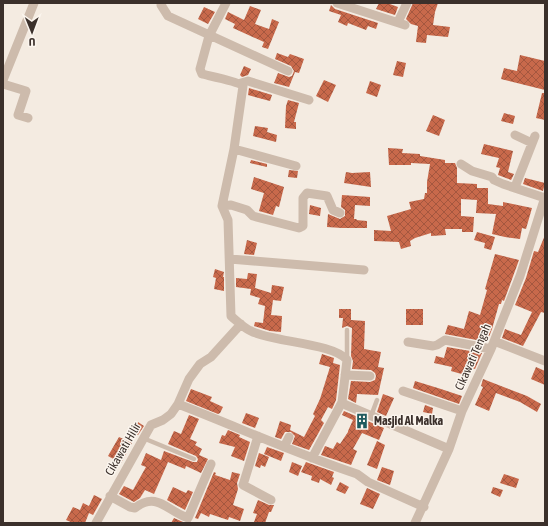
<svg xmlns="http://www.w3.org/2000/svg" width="548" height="526" viewBox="0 0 548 526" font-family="'Asap Condensed',sans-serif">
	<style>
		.building { fill: url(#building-cross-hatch) }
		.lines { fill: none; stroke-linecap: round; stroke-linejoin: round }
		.lane { stroke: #cdbbac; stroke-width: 4.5 }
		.street { stroke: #cdbbac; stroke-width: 9 }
		.labels { text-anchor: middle; stroke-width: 3; stroke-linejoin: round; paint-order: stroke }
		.street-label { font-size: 12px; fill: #3b302b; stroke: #fbf5ee }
		.poi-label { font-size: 12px; font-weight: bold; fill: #3b302b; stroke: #fbf5ee; text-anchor: start }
	</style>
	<defs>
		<pattern id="building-cross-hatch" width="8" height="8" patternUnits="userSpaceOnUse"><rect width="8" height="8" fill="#c8694b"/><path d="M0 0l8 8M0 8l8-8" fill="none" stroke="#a4573f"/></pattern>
	</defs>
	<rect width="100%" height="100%" fill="#f4ebe1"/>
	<path class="building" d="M 379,3 L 387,3 L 398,7 L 395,15 L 376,9 Z
		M 413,3 L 438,3 L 435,12 L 433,25 L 450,27 L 448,37 L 427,35 L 426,43 L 416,42 L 418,26 L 411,24 L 406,19 Z
		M 331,5 L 335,9 L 378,23 L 376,29 L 368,26 L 366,30 L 348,23 L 347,26 L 338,22 L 341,15 L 329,11 Z
		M 250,6 L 261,10 L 255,24 L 269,29 L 272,19 L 279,22 L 268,49 L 262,47 L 264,42 L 233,28 L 235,24 L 225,19 L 228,12 L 244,20 Z
		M 204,7 L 215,12 L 208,24 L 198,19 Z
		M 277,53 L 288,57 L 290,54 L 304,59 L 299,73 L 295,72 L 289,87 L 274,83 L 278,73 L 289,77 L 292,76 L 294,71 L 291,66 L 275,59 Z
		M 520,55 L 545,61 L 545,90 L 501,79 L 504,68 L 517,71 Z
		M 397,61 L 406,63 L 403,77 L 393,75 Z
		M 244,66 L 251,69 L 248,75 L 242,77 L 240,75 Z
		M 324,80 L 336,85 L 328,102 L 316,96 Z
		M 370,81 L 381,85 L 377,97 L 366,93 Z
		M 249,88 L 272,95 L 270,101 L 248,95 Z
		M 542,93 L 545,93 L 545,120 L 536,118 Z
		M 288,100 L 299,103 L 294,122 L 296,122 L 296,129 L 285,128 L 286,106 Z
		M 504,113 L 515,116 L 513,124 L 501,121 Z
		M 433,115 L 445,120 L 439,136 L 426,131 Z
		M 255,126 L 268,128 L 267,132 L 277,135 L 276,142 L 253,136 Z
		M 484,144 L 513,151 L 508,172 L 514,174 L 511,180 L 498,175 L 500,168 L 496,167 L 499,158 L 481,154 Z
		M 388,148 L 403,149 L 402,153 L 420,154 L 420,156 L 445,160 L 445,163 L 455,163 L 457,168 L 457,183 L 477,184 L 477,188 L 488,188 L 488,204 L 503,206 L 503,202 L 532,208 L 526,229 L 522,228 L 520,239 L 505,237 L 492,234 L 496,214 L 476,213 L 477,200 L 461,199 L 461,216 L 474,217 L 473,232 L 462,232 L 462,229 L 445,229 L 446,235 L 431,236 L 431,233 L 415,238 L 410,241 L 411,246 L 401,249 L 399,242 L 374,241 L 374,230 L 391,231 L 387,216 L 411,209 L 409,202 L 424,199 L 425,193 L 427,193 L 427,182 L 430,164 L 411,163 L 411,165 L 389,165 Z
		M 251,160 L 267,164 L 267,167 L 250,163 Z
		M 289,170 L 298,171 L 297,178 L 288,177 Z
		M 346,172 L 352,173 L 370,172 L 371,187 L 344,183 Z
		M 254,177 L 284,187 L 279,207 L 276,206 L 273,215 L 259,211 L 264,193 L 251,189 Z
		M 525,178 L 545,183 L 543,191 L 523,184 Z
		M 342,195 L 370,197 L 370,206 L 355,205 L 354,219 L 357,219 L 356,220 L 367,221 L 367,228 L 342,228 L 327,227 L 328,214 L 340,219 L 345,216 L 345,210 L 341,207 Z
		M 310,205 L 321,208 L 320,216 L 309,214 Z
		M 477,232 L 495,237 L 491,250 L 484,248 L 485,243 L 474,240 Z
		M 545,235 L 545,313 L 541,312 L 523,346 L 502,338 L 505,329 L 521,335 L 532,312 L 515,305 L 526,278 L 534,251 L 538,252 Z
		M 247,240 L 257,243 L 254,255 L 244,254 Z
		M 495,254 L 519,260 L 504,301 L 502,300 L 501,304 L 499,304 L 492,329 L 487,342 L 445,334 L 448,325 L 464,329 L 469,311 L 480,315 L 487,290 L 485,289 Z
		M 215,269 L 224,272 L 223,277 L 224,277 L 224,291 L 214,289 L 216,278 L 213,277 Z
		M 248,273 L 257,274 L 255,288 L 271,293 L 272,285 L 284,287 L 281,301 L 273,300 L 271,315 L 282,316 L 281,332 L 270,331 L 254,326 L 255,322 L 263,323 L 265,306 L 258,304 L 260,298 L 250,295 L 251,289 L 236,287 L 236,278 L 247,279 Z
		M 339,309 L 351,309 L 351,320 L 365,321 L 364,349 L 381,352 L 378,367 L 384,368 L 378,395 L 357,394 L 356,403 L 348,399 L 351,381 L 370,382 L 375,380 L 376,376 L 375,373 L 371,370 L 352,369 L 353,361 L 351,356 L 352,328 L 347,326 L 342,328 L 343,318 L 339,318 Z
		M 406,309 L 423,309 L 423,325 L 406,325 Z
		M 447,347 L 482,353 L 475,369 L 467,367 L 465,375 L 451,371 L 452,367 L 434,363 L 436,356 L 444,358 Z
		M 322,354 L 334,358 L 333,363 L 340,365 L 336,400 L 332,409 L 328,407 L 321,420 L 324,423 L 309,450 L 292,444 L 295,436 L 291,432 L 285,432 L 281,439 L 275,437 L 280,421 L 291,425 L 290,430 L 304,437 L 315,416 L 313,414 L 320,399 L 330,367 L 319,364 Z
		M 536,367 L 545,371 L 545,385 L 531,379 Z
		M 483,379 L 527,396 L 541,404 L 537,412 L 520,402 L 496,393 L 489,411 L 475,405 L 483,387 L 481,386 Z
		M 415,381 L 441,389 L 462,396 L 459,404 L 413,388 Z
		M 191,389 L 212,397 L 210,401 L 223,407 L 220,413 L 218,414 L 186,401 Z
		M 383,394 L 394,398 L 386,416 L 377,412 Z
		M 425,405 L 433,408 L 432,414 L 423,412 Z
		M 344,411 L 384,428 L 379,440 L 362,433 L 353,449 L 357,451 L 351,465 L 321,455 L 325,446 L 333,449 L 337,442 L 340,444 L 348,432 L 348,431 L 353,420 L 342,415 Z
		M 246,413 L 259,418 L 255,428 L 242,423 Z
		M 189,415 L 199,419 L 190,439 L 197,442 L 195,445 L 202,449 L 199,455 L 208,459 L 201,473 L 186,466 L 185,469 L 168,462 L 154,494 L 145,490 L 140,498 L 134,502 L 119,494 L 124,486 L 133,490 L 146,467 L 141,465 L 146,453 L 161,460 L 164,451 L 193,462 L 197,462 L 198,459 L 196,456 L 168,444 L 174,431 L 181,434 Z
		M 138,422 L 144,426 L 138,435 L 132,431 Z
		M 228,430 L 240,435 L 239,437 L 250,442 L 244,461 L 231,456 L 235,447 L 219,443 L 222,435 L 225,436 Z
		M 119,437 L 132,443 L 121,463 L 108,456 Z
		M 377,441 L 385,445 L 377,469 L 367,465 Z
		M 267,447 L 284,453 L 281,461 L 264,454 Z
		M 259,453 L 269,457 L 265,467 L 261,465 L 260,468 L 255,466 Z
		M 292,462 L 302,466 L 298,476 L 289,472 Z
		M 306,462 L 334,472 L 332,477 L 334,478 L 331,485 L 320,479 L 319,483 L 311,480 L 312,476 L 301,472 Z
		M 382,467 L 394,471 L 390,485 L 377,480 Z
		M 214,472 L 216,473 L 215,475 L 230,480 L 232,472 L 240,474 L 237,483 L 238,489 L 233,505 L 244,509 L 240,521 L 229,517 L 228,520 L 210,514 L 209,517 L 201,513 L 198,519 L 195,518 Z
		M 504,474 L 519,479 L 516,488 L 500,483 Z
		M 340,482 L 349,487 L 345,494 L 336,490 Z
		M 173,487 L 186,493 L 188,490 L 193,492 L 185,510 L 167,500 Z
		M 493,487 L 503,490 L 500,497 L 491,493 Z
		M 367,488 L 380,494 L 373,509 L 360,504 Z
		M 94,495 L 102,499 L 93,515 L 89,513 L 85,523 L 73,523 L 66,520 L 73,507 L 80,510 L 83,503 L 89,506 Z
		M 258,500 L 269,505 L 274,505 L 271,512 L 269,512 L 265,523 L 254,522 L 257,514 L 253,513 Z
		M 174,518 L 183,522 L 183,523 L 171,523 Z"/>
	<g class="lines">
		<path class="lane" d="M 347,359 L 347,330
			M 371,416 L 377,400
			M 143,438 C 160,445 177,452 194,459"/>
		<path class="street" d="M 162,3 L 161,5 L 168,16 L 288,71
			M 226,3 L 209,36 L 200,69 L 202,74 C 210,76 240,82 243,86 L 234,149 L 222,206 L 228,220 L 231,316 C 237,321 244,328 251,331 C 271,342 334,343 347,360 L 342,402 L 346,405 L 449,449
			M 337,3 L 405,25
			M 398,22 L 407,3
			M 3,80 L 34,3
			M 241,83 L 248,81 L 309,100
			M 3,84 L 26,91 L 18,115 L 28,118
			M 515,135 L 532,143
			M 234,149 L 296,166
			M 461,164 L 472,171 L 492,177 L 494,180 L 503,184 L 545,198
			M 515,187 L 535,136
			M 222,206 L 231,205 L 247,210 L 253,216 L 299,228 L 303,226 L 303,198 L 307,193 L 327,196 L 333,210 L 340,213
			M 230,259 L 364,270
			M 494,341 L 545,361
			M 408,342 L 433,346 L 437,345 L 445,340 L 491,349
			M 345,375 L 370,376
			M 403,391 L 462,411
			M 178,404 C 238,427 296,454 357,474 L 368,482 L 424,507
			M 258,436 L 243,485 L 271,500
			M 284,447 L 289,437
			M 312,458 L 342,402
			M 110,496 L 130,507 L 135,508 C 157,491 167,511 188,518 L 211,464
			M 96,523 L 151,425 L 163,420 L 171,414 L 178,404 L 189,379 L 200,364 L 211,357 L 241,324
			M 415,523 L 449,449 L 462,411 L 491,349 L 520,276 L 545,197"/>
	</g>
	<defs>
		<g id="building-bare" transform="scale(1.2)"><path d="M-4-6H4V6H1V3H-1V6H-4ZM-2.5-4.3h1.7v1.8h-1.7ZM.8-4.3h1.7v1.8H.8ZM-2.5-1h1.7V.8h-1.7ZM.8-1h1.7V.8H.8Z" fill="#1f5a5e" stroke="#fbf5ee" stroke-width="2.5" paint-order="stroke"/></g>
	</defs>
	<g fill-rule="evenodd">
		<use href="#building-bare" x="362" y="421"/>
	</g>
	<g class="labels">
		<g class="street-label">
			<text transform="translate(473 357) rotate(-66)" y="4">Cikawati Tengah</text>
			<text transform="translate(123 449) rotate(-60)" y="4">Cikawati Hilir</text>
		</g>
		<g class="poi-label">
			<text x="374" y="425">Masjid Al Malka</text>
		</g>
	</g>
	<rect width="548" height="526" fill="none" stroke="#3b302b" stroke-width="8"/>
	<g transform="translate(32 32) rotate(179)" stroke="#fbf5ee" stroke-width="3" paint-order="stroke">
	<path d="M0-3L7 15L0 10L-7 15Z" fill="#3b302b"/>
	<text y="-6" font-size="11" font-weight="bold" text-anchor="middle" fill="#3b302b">U</text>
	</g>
</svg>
